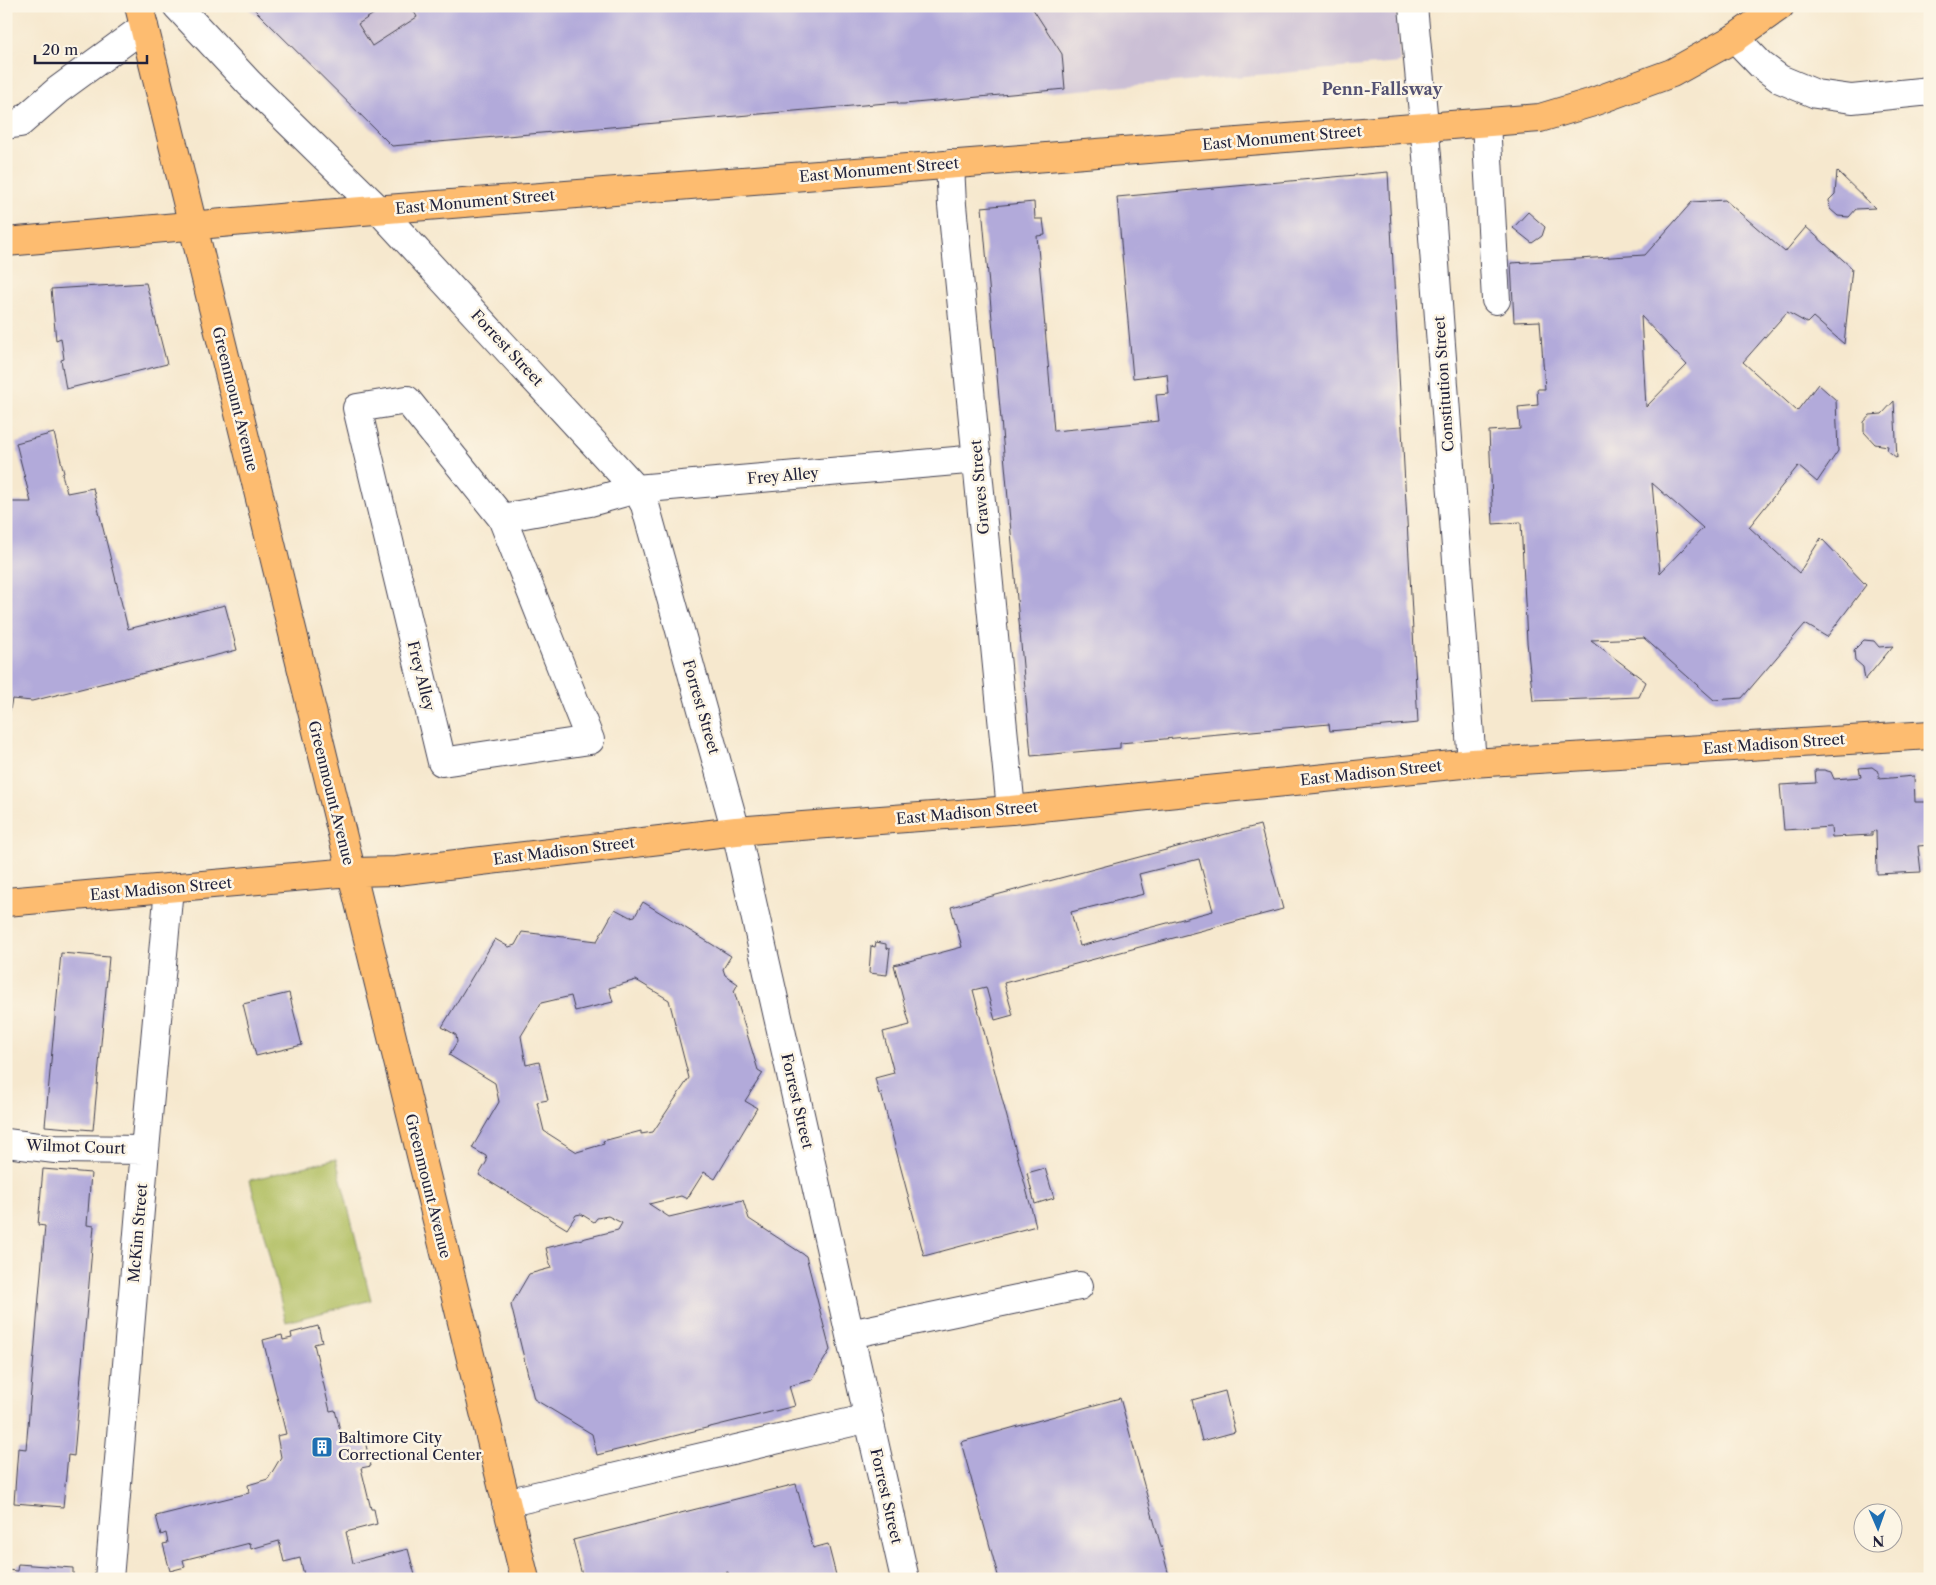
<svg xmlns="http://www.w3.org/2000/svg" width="1936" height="1585" viewBox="0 0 1936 1585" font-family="'Libre Caslon Text',serif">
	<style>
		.industrial { fill: #cbbfd5 }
		.green { fill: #afbd5f; stroke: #68704d }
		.building { fill: #b2aada; fill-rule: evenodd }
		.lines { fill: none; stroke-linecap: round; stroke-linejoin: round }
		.minor-casing { stroke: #424051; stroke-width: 30 }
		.major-casing { stroke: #424051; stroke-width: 30 }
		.minor { stroke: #fff; stroke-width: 28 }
		.major { stroke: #fdbc6f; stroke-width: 28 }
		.labels { text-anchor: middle; stroke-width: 5; stroke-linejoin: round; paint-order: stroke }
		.street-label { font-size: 15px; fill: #22223b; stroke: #fcf5e5 }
		.poi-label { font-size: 15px; fill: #22223b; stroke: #fcf5e5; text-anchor: start }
		.neighbourhood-label { font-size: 16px; font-weight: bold; fill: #545273; stroke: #fcf5e5 }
	</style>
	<rect width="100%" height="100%" fill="#fcf5e5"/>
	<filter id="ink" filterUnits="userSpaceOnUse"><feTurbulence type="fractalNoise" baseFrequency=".02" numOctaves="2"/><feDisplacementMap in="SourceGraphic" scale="10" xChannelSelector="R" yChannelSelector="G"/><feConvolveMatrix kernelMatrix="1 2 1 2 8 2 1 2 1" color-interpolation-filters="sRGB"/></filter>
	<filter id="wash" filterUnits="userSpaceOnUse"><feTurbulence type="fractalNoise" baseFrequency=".0096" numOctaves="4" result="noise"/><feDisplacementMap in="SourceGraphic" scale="20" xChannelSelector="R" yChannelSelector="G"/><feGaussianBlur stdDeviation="1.12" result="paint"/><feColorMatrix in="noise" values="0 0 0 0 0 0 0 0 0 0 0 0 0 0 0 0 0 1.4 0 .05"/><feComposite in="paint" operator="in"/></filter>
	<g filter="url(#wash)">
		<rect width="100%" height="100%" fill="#f6e8ce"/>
		<path class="industrial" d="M 246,6 L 1396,6 L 1400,63 L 391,148 Z"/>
		<path class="green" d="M 336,1159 L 371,1300 L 286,1322 L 250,1180 Z"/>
		<g id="blocks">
			<path class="building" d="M 251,6 L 386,6 L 358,24 L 372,46 L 417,17 L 412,8 L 415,6 L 427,6 L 429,10 L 435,6 L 1031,6 L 1062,54 L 1065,89 L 904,104 L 898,104 L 898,102 L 392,146 Z
				M 1837,171 L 1875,208 L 1856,209 L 1849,217 L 1838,216 L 1830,209 L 1829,200 L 1835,194 Z
				M 1388,172 L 1418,723 L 1330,731 L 1329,724 L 1120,743 L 1120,748 L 1031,756 L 982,207 L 1034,202 L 1035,219 L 1043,219 L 1045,235 L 1037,236 L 1054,431 L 1159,421 L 1156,395 L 1169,394 L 1167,374 L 1133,378 L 1117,197 Z
				M 1725,200 L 1785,252 L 1806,227 L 1852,268 L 1844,344 L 1813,317 L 1807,323 L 1787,312 L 1743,362 L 1797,411 L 1818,384 L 1836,400 L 1838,451 L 1817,482 L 1798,466 L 1749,527 L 1799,573 L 1821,538 L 1866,585 L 1827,637 L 1805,624 L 1742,698 L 1714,700 L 1644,638 L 1591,640 L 1646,682 L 1639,697 L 1533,701 L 1527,642 L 1521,522 L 1493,524 L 1489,431 L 1520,429 L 1518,407 L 1538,405 L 1537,389 L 1545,389 L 1540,321 L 1514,322 L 1511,263 L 1645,255 L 1692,202 ZM 1641,316 L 1687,365 L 1646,407 ZM 1652,483 L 1703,528 L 1660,573 Z
				M 1528,212 L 1545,227 L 1542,236 L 1532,243 L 1513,228 Z
				M 146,283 L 167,364 L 66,389 L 61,360 L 64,359 L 61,338 L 56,340 L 51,289 Z
				M 1894,401 L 1897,458 L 1887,450 L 1888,446 L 1875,444 L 1864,432 L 1864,422 L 1870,415 L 1882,414 Z
				M 54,433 L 64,473 L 62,474 L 67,493 L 93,488 L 128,629 L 225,605 L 237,650 L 32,701 L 12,699 L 6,731 L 6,502 L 31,502 L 16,443 Z
				M 1864,640 L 1874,641 L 1879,647 L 1893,646 L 1865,680 L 1863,667 L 1855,660 L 1854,650 Z
				M 1872,767 L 1879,772 L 1879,779 L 1914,776 L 1915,802 L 1930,802 L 1930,845 L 1918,846 L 1921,872 L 1877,874 L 1876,831 L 1872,832 L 1872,835 L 1832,837 L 1831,827 L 1784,830 L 1780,785 L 1816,783 L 1815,770 L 1824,770 L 1831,772 L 1834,779 L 1861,777 L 1859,768 Z
				M 1260,825 L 1283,909 L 1004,983 L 1013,1015 L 995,1020 L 986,987 L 973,990 L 1036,1226 L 924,1256 L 881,1093 L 879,1094 L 875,1078 L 894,1073 L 883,1032 L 910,1025 L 894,965 L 962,947 L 951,907 ZM 1199,859 L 1213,911 L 1080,946 L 1071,912 L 1144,894 L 1139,874 Z
				M 643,902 L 731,956 L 723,969 L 725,975 L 738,984 L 734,991 L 758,1070 L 763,1073 L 745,1101 L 757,1108 L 715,1179 L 704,1172 L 687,1199 L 681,1196 L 649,1204 L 669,1217 L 743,1200 L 749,1219 L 806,1256 L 830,1350 L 812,1380 L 789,1386 L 795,1406 L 597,1455 L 592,1434 L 534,1399 L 511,1305 L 529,1274 L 551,1268 L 546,1248 L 618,1230 L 622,1223 L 608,1216 L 597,1218 L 594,1222 L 581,1214 L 576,1215 L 567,1229 L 479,1175 L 487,1161 L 486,1156 L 472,1148 L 499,1102 L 495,1083 L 449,1055 L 457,1042 L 456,1035 L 442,1027 L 495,939 L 509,947 L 515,945 L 522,932 L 597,941 L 615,909 L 630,917 L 635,916 ZM 636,980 L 669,1000 L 689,1078 L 653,1132 L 641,1134 L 641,1131 L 603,1141 L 604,1144 L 577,1152 L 544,1131 L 537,1102 L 548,1100 L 539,1062 L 526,1065 L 521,1036 L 541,1003 L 571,996 L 575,1011 L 613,1002 L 609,988 Z
				M 876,942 L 886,944 L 886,948 L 890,949 L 887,975 L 869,973 L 871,946 L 875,947 Z
				M 61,953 L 109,957 L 93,1130 L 45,1126 Z
				M 289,993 L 302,1045 L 256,1056 L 243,1004 Z
				M 1045,1168 L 1054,1198 L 1035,1204 L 1027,1173 Z
				M 43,1169 L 91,1173 L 87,1225 L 94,1226 L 74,1456 L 68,1455 L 63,1507 L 14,1503 L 18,1448 L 26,1449 L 45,1226 L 38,1225 Z
				M 318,1326 L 322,1342 L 314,1344 L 330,1411 L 335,1410 L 342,1438 L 363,1433 L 371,1466 L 361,1468 L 371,1509 L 374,1509 L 377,1524 L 346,1532 L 353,1563 L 408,1549 L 416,1579 L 290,1579 L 304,1575 L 300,1558 L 284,1562 L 279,1541 L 251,1549 L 250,1543 L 183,1560 L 185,1567 L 170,1571 L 163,1544 L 168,1543 L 166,1533 L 161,1535 L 156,1516 L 249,1493 L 248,1485 L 268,1479 L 281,1457 L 277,1436 L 286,1434 L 263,1340 L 282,1335 L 283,1340 L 292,1338 L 291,1333 Z
				M 1225,1391 L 1235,1432 L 1202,1441 L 1192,1400 Z
				M 1120,1398 L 1170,1579 L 999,1579 L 961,1442 Z
				M 796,1484 L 813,1548 L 828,1544 L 837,1579 L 729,1579 L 728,1572 L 700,1579 L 583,1579 L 573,1540 Z
				M 18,1564 L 73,1568 L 73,1579 L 6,1579 L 6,1570 L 17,1571 Z"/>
		</g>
	</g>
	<g filter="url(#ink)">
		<use href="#blocks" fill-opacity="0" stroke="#424051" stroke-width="1"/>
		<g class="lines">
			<g class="minor-casing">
				<path id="minor" d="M 177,6 L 249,83 L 379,210 L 636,489 L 645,505 L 736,831 L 905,1579
					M 1413,6 L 1427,156 L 1472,763
					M 1735,38 L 1761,65 L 1780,79 L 1816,94 L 1852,99 L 1930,91
					M 1486,123 L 1496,300
					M 6,125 L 20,123 L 58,90 L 144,27
					M 950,164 L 952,205 L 1011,810
					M 502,518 L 590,740 L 442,762 L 357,408 L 407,400 L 502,518 L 590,502 L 636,489 L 978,459
					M 6,1143 L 55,1149 L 145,1150
					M 850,1334 L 1079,1286
					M 506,1503 L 869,1418
					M 109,1579 L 145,1150 L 169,888"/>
			</g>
			<g class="major-casing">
				<path id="major" d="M 139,6 L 525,1579
					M 6,242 L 324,214 L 1540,118 L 1590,103 L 1672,73 L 1735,38 L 1780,6
					M 6,902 L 351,872 L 397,871 L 736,831 L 1011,810 L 1472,763 L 1930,735"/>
			</g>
			<use href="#minor" class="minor"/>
			<use href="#major" class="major"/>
		</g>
	</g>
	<defs>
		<g id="building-square" transform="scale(1.125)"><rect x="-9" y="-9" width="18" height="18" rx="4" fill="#1f6fb2" stroke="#fcf5e5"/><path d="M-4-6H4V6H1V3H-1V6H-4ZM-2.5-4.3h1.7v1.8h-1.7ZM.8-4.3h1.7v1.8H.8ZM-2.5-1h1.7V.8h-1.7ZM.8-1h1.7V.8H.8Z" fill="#fff"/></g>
	</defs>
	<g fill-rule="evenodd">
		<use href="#building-square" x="322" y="1447"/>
	</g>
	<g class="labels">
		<g class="street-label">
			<text transform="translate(1282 138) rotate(-5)" y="5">East Monument Street</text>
			<text transform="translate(879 170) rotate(-5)" y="5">East Monument Street</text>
			<text transform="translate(475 202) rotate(-5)" y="5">East Monument Street</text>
			<text transform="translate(507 348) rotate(47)" y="5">Forrest Street</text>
			<text transform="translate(1444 384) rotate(-94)" y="5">Constitution Street</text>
			<text transform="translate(235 399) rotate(76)" y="5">Greenmount Avenue</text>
			<text transform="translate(783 476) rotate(-5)" y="5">Frey Alley</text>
			<text transform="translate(980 487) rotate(-95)" y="5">Graves Street</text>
			<text transform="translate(421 676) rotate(76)" y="5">Frey Alley</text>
			<text transform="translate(701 707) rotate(74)" y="5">Forrest Street</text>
			<text transform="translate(1774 744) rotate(-4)" y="5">East Madison Street</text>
			<text transform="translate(1371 773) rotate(-6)" y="5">East Madison Street</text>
			<text transform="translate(331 793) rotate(76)" y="5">Greenmount Avenue</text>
			<text transform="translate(967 813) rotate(-5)" y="5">East Madison Street</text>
			<text transform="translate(564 851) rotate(-7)" y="5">East Madison Street</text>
			<text transform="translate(161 889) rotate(-5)" y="5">East Madison Street</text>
			<text transform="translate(797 1101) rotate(77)" y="5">Forrest Street</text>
			<text transform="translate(76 1147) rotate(2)" y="5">Wilmot Court</text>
			<text transform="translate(428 1186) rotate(76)" y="5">Greenmount Avenue</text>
			<text transform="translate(138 1233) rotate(-85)" y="5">McKim Street</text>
			<text transform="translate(886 1496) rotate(77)" y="5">Forrest Street</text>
		</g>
		<g class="poi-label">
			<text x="338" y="1443">Baltimore City<tspan x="338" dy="17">Correctional Center</tspan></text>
		</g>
		<g class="neighbourhood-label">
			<text x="1382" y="95">Penn-Fallsway</text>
		</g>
	</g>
	<rect width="1936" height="1585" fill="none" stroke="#fcf5e5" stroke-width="25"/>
	<g transform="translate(1878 1528) rotate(178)"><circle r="24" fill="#fcf5e5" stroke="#a5a1a1"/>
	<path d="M0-4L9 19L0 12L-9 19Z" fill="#1f6fb2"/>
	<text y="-8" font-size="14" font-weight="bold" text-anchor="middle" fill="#22223b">N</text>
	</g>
	<path d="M35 55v8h112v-8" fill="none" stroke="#22223b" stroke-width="2.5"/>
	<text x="42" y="55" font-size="15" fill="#22223b" stroke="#fcf5e5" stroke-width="4" paint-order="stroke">20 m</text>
</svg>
